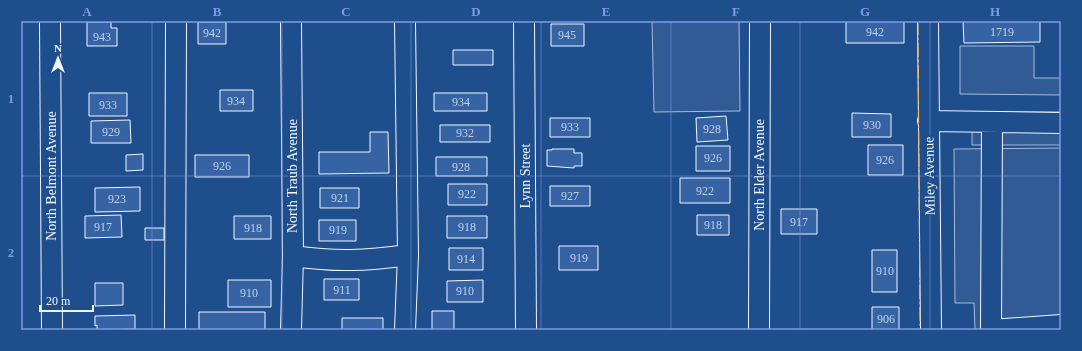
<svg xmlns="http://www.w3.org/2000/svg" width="1082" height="351" viewBox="0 0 1082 351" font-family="Georgia,serif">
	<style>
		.built { fill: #305b95; stroke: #a8bbd7 }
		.building { fill: #3563a3; stroke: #f2f6ff }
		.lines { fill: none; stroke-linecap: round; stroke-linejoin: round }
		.minor-casing { stroke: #f2f6ff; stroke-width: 22 }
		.minor { stroke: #1f4e8c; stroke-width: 20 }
		.power { stroke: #ffb74d; stroke-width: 1; stroke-dasharray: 14 3 2 3; stroke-linecap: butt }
		.grid { fill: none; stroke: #7d9aea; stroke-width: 1; stroke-opacity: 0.55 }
		.labels { text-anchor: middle; stroke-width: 3; stroke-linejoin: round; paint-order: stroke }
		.number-label { font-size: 12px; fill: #c3d1e8 }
		.street-label { font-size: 14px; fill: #f2f6ff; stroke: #1f4e8c }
		.neatline { fill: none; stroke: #7d9aea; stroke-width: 1.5 }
		.grid-label { font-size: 13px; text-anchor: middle; font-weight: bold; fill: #7d9aea }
	</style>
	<rect width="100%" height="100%" fill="#1f4e8c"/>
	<path class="built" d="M 652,21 L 739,21 L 740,111 L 654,112 Z
		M 960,46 L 1034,46 L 1034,78 L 1061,78 L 1061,95 L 960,94 Z
		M 972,112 L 1061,112 L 1061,145 L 972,145 Z
		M 1061,148 L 1061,330 L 975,330 L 974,303 L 955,303 L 954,149 Z"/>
	<path class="building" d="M 846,21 L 904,21 L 904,43 L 846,43 Z
		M 963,21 L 1040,21 L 1040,42 L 964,43 Z
		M 87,22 L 111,22 L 111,28 L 117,28 L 117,46 L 87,46 Z
		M 198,22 L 226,22 L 226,44 L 198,44 Z
		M 551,24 L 584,24 L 584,46 L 551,46 Z
		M 453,50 L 493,50 L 493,65 L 453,65 Z
		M 220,90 L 253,90 L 253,111 L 220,111 Z
		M 89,93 L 127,93 L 127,116 L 89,116 Z
		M 434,93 L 487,93 L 487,111 L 434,111 Z
		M 852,113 L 891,114 L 891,137 L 852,137 Z
		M 726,116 L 728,140 L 697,142 L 696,118 Z
		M 550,118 L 590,118 L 590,137 L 550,137 Z
		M 130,120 L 131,143 L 91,143 L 91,121 Z
		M 440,125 L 490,125 L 490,142 L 440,142 Z
		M 370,132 L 388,132 L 389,173 L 319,174 L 319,152 L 370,152 Z
		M 868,145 L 903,145 L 903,175 L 868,175 Z
		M 696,146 L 730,146 L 730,171 L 696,171 Z
		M 552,149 L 574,149 L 574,153 L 582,153 L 582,166 L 574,166 L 574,168 L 547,166 L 547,150 L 552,150 Z
		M 143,154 L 143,170 L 126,171 L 126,155 Z
		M 195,155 L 249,155 L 249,177 L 195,177 Z
		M 436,157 L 487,157 L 487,176 L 436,176 Z
		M 680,178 L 730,178 L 730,203 L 680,203 Z
		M 448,184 L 487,184 L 487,205 L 448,205 Z
		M 550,186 L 590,186 L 590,206 L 550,206 Z
		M 140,187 L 140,211 L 95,212 L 95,188 Z
		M 320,188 L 359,188 L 359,208 L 320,208 Z
		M 781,209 L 817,209 L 817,234 L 781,234 Z
		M 121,215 L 122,237 L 85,238 L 85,216 Z
		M 697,215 L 729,215 L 729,235 L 697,235 Z
		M 234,216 L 271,216 L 271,239 L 234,239 Z
		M 447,216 L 487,216 L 487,238 L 447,238 Z
		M 319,220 L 356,220 L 356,241 L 319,241 Z
		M 145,228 L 164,228 L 164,240 L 145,240 Z
		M 559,246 L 598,246 L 598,270 L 559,270 Z
		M 449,248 L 483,248 L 483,270 L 449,270 Z
		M 872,250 L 897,250 L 897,292 L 872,292 Z
		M 324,279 L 359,279 L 359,300 L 324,300 Z
		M 228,280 L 271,280 L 271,307 L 228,307 Z
		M 483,280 L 483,302 L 447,302 L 447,281 Z
		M 95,283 L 123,283 L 123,305 L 95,306 Z
		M 872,307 L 899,307 L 899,330 L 872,330 Z
		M 432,311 L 454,311 L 454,330 L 432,330 Z
		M 199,312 L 265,312 L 265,330 L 199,330 Z
		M 135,315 L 135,329 L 97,330 L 97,325 L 95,326 L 95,316 Z
		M 342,318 L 383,318 L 383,330 L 342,330 Z"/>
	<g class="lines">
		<g class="minor-casing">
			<path id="minor" d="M 50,21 L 52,330
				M 524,21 L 526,330
				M 928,21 L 931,330
				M 928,121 L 1061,123
				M 992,122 L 991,330 L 1061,325
				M 293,256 C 336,262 365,261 408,255
				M 175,330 L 176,21
				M 291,330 L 293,256 L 291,21
				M 405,330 L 408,255 L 405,21
				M 759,330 L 760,21"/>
		</g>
		<use href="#minor" class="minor"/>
		<path class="power" d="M 918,21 L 920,330"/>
	</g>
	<path class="grid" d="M 152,21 L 152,330M 282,21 L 282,330M 411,21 L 411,330M 541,21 L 541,330M 671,21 L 671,330M 800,21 L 800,330M 930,21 L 930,330M 21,176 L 1061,176"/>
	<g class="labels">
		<g class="number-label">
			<text x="875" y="36">942</text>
			<text x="1002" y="36">1719</text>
			<text x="212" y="37">942</text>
			<text x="567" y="39">945</text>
			<text x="102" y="41">943</text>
			<text x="236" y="105">934</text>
			<text x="461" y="106">934</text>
			<text x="108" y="109">933</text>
			<text x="872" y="129">930</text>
			<text x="570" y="131">933</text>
			<text x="712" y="133">928</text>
			<text x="111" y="136">929</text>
			<text x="465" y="137">932</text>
			<text x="713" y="162">926</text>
			<text x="885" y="164">926</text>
			<text x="222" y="170">926</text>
			<text x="461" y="171">928</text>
			<text x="705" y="195">922</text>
			<text x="467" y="198">922</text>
			<text x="570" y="200">927</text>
			<text x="340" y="202">921</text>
			<text x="117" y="203">923</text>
			<text x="799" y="226">917</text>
			<text x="713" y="229">918</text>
			<text x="103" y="231">917</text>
			<text x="467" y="231">918</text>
			<text x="253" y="232">918</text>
			<text x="338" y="234">919</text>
			<text x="579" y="262">919</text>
			<text x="466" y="263">914</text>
			<text x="885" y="275">910</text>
			<text x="342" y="294">911</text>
			<text x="465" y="295">910</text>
			<text x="249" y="297">910</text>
			<text x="886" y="323">906</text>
		</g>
		<g class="street-label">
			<text transform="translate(759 175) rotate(-90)" y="5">North Elder Avenue</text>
			<text transform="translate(51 176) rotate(-90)" y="5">North Belmont Avenue</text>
			<text transform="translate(292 176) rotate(-90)" y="5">North Traub Avenue</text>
			<text transform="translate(525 176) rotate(-90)" y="5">Lynn Street</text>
			<text transform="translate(929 176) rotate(-91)" y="5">Miley Avenue</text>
		</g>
	</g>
	<rect width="1082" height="351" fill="none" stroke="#1f4e8c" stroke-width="44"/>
	<g transform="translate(58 58)" stroke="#1f4e8c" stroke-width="3" paint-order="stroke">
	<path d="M0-3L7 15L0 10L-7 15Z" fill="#f2f6ff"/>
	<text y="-6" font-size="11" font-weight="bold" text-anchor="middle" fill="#f2f6ff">N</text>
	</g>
	<path d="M40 305v6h53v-6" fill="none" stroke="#f2f6ff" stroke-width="2"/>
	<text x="46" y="305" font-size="12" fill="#f2f6ff" stroke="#1f4e8c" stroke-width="3" paint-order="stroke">20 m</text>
	<rect x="22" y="22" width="1038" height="307" class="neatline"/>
	<g class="grid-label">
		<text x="87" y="16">A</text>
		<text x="217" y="16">B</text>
		<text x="346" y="16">C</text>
		<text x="476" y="16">D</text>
		<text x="606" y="16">E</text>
		<text x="736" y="16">F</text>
		<text x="865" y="16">G</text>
		<text x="995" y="16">H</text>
		<text x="11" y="103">1</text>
		<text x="11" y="257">2</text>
	</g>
</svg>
